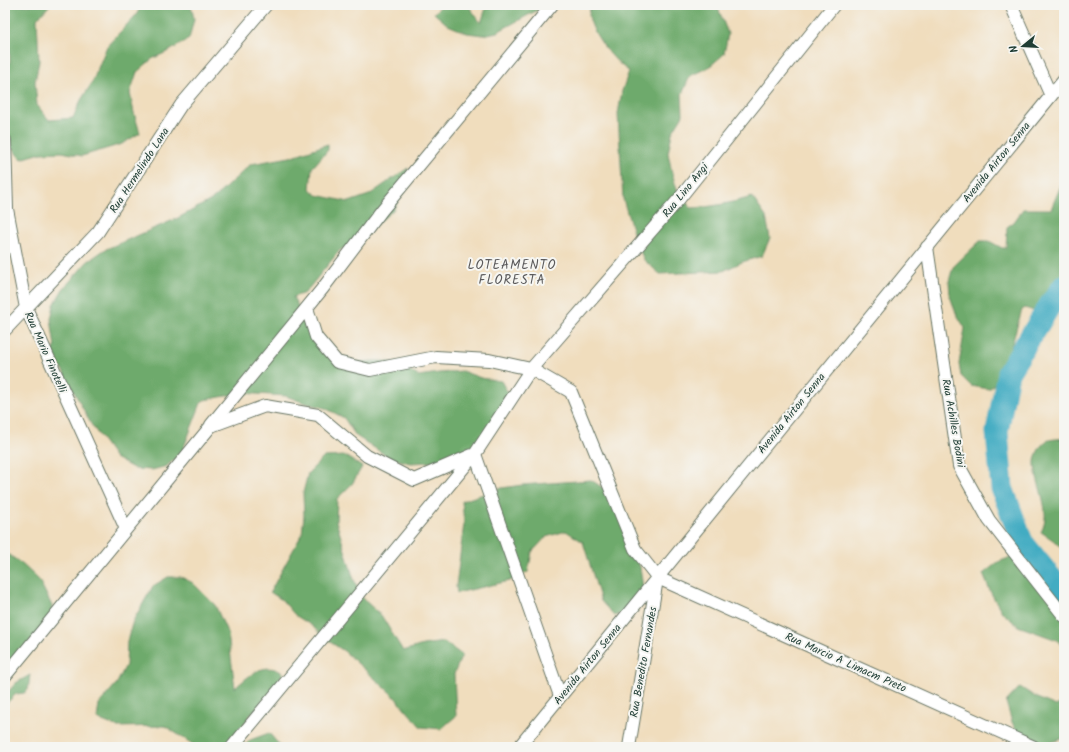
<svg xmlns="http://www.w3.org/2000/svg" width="1069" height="752" viewBox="0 0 1069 752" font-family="Kalam,sans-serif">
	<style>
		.forest { fill: #6eaa6c; stroke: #467450 }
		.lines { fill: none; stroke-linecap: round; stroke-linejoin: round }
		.river { stroke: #42acc2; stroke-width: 23 }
		.street-casing { stroke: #687564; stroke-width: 14 }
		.street { stroke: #fff; stroke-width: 12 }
		.labels { text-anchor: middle; stroke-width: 4; stroke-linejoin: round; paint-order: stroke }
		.street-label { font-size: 11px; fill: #1f3d34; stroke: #f6f6f2 }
		.quarter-label { font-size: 13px; letter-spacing: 1px; fill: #5c5b5c; stroke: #f6f6f2 }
	</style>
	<rect width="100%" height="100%" fill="#f6f6f2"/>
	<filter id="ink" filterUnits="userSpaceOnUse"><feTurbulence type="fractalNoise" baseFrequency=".025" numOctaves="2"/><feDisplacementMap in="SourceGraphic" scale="8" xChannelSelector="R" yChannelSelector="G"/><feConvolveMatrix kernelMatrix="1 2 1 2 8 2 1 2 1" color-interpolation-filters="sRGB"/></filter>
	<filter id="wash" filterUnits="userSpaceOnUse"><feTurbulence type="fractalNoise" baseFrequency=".012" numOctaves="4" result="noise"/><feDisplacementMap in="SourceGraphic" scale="16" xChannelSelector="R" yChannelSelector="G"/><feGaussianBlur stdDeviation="0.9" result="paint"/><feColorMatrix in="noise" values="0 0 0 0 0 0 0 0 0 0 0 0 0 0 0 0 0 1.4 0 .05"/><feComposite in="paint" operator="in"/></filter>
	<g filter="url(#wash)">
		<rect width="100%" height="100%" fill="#f0ddbd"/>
		<path class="forest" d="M 5,5 L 50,5 L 37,19 L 39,61 L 35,82 L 37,105 L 49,120 L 73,118 L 81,100 L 92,83 L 107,46 L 136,15 L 142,5 L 191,5 L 194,19 L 189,39 L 171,50 L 152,59 L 137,72 L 130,93 L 134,113 L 140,133 L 122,144 L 82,156 L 62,152 L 41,153 L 21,159 L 8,144 L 5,134 L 5,77 L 10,62 L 9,41 L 5,33 Z
			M 442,5 L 468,5 L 481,23 L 487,5 L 547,5 L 497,32 L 483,35 L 467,33 L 448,25 L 434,13 Z
			M 591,5 L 717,5 L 728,34 L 724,54 L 709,67 L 690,76 L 682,94 L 683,115 L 672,133 L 668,153 L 672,173 L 678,193 L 691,208 C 712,207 731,203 752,197 L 766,217 L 770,238 L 762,256 L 742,262 L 723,271 L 660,274 L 644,260 L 635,239 L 623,199 L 618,114 L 622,91 L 629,71 C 614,62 590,32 589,14 C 589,12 590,8 591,5 Z
			M 328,144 L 328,150 L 312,168 L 310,189 L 317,195 L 349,202 L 369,195 L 408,168 L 403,192 L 393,210 L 360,239 L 340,250 L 305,293 L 293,297 L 312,331 L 339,366 C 359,362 383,357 402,366 C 408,369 413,373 418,376 L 439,373 L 462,371 L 481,378 L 501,381 L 512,399 L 473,449 L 452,458 L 431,462 L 410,463 L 390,458 L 356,436 L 344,418 L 325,408 L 305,403 L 286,396 L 242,393 L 204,400 L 201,403 L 182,452 L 167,466 L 152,470 L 135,469 L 115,458 L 91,424 L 53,352 L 55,347 L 51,319 L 54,305 L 63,289 L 87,262 L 104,250 L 178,218 L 213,199 L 251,164 L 290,157 Z
			M 1064,178 L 1064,288 L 1034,311 L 1025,308 L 1022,310 C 1015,330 1006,378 989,389 L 971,386 L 961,376 L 959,364 L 965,328 L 956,313 L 950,296 L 949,281 L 953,267 L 980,241 L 989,241 L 1002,248 L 1006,248 L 1007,227 L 1014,222 L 1023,209 L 1051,209 Z
			M 1064,438 L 1064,551 L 1053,540 L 1041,532 C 1053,511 1035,484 1035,463 C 1035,455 1041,442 1049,440 C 1053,439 1059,439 1064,438 Z
			M 345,456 L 362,467 L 352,484 L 337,499 L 336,521 L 354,580 L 363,599 L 381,615 L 403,651 L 423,645 L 444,642 L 462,655 L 454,674 L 456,716 L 441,729 L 421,727 L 393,695 L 344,651 L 327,640 L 312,626 L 295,615 L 282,600 L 270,592 L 302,534 L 304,515 L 303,493 L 308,473 L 324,457 Z
			M 591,480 L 608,491 L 633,547 L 640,567 L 643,588 L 636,609 L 614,616 L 601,601 L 583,542 L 566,531 L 546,537 L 532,552 L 528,572 L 509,581 L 457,593 L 456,586 L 464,524 L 462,501 L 502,488 L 522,485 Z
			M 5,552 L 22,564 L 39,580 L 52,606 L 51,619 L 5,670 Z
			M 1017,555 L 1036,563 L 1047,581 L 1064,601 L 1064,648 L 1057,640 L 1018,626 L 1002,612 L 991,593 L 983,574 L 998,562 Z
			M 168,577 L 181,577 L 193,583 L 215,605 L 228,634 L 235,688 C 249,676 264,660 283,673 L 276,686 L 250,715 L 230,747 L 197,747 L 165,726 L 118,727 L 97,719 L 99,704 L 117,683 L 126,665 L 127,641 L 133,621 L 153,586 Z
			M 30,675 L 28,690 L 24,693 L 16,694 L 5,705 L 5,695 L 16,683 Z
			M 1020,687 L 1037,698 L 1056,706 L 1064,701 L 1064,737 L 1061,739 L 1041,746 L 1021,741 L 1012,722 L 1006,702 Z
			M 269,733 L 281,747 L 243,747 L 250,740 Z"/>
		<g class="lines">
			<path class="river" d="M 1064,286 L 1052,302 L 1008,373 L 997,432 L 1002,488 L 1022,542 L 1051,578 L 1064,587"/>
		</g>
	</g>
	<g filter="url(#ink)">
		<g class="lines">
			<g class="street-casing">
				<path id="street" d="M 1011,5 L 1051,96
					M 5,140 L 7,209 L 26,308 L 126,529
					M 927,247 L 959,466 L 989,520 L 1064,616
					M 307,308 L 316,337 L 337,362 L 370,370 L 436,357 L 489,360 L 531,369 L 571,392 L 635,549 L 658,578 L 1034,747
					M 5,330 L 98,232 L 181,105 L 266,5
					M 211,425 L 323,288 L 382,210 L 552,5
					M 475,454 L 560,696
					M 5,676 L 211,426 L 265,406 L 318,415 L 367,456 L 414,480 L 472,455
					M 232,747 L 475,454 L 531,369 L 679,199 L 834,5
					M 519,747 L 1064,80
					M 629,747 L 657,579"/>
			</g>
			<use href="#street" class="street"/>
		</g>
	</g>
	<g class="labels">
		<g class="street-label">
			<text transform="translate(996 162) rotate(-51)" y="4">Avenida Airton Senna</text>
			<text transform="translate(139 170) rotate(-57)" y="4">Rua Hermelindo Lana</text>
			<text transform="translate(685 190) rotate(-51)" y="4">Rua Lino Angi</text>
			<text transform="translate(46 352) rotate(66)" y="4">Rua Mario Finotelli</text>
			<text transform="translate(791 413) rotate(-51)" y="4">Avenida Airton Senna</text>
			<text transform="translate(954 423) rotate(80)" y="4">Rua Achilles Bodini</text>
			<text transform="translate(643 662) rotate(-80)" y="4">Rua Benedito Fernandes</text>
			<text transform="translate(846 662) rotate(24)" y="4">Rua Marcio A Limacm Preto</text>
			<text transform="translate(587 664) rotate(-51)" y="4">Avenida Airton Senna</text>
		</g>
		<g class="quarter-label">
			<text x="512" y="269">LOTEAMENTO<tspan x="512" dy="15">FLORESTA</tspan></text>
		</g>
	</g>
	<rect width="1069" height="752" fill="none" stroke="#f6f6f2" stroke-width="20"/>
	<g transform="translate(1023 46) rotate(252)" stroke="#f6f6f2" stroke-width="3" paint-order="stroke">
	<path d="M0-3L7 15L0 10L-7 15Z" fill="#1f3d34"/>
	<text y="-6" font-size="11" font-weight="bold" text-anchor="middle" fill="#1f3d34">N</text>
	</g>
</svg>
